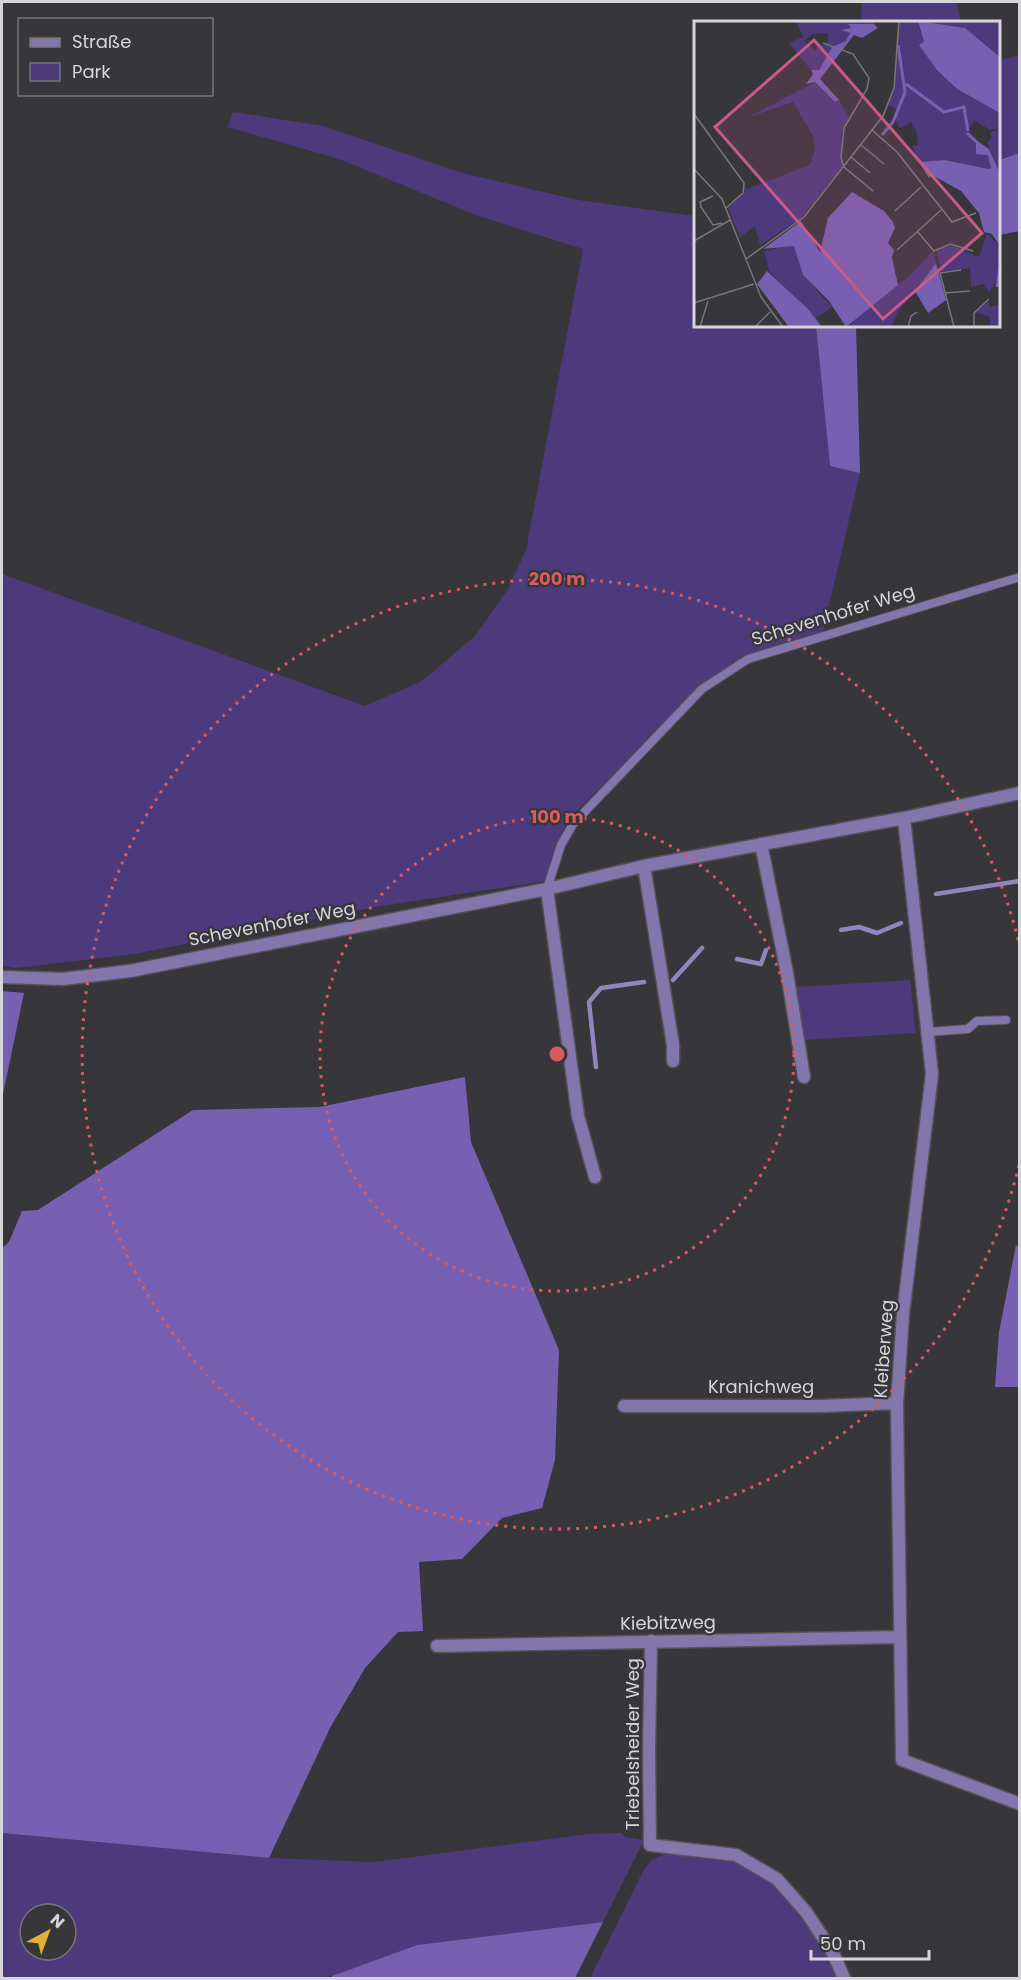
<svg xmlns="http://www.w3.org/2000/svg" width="1021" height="1980" viewBox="0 0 1021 1980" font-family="Poppins,sans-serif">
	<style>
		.green { fill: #4d3a7c; fill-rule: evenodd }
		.forest { fill: #7760b2 }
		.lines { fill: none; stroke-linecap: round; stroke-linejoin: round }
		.stream { stroke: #9484be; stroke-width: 4.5 }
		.service-casing { stroke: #545357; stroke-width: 10 }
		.minor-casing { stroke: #545357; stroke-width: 15 }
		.service { stroke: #8376ad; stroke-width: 8 }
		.minor { stroke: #8376ad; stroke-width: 12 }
		.ring { fill: none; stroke: #d65c5d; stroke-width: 3; stroke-dasharray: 3 6 }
		.labels { text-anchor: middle; stroke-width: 4.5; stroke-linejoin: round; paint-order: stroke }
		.street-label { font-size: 18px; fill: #d6d5d9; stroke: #37363b }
		.inset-river { fill: none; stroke: #7861b3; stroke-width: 3 }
		.inset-road { fill: none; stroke: #77767a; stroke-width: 1.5 }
		.view { fill: #c95a87; fill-opacity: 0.15; stroke: #c95a87; stroke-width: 3 }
		.inset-edge { fill: none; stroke: #d6d5d9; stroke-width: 3 }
		.centre { fill: #d65c5d; stroke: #37363b; stroke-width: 3 }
		.ring-label { font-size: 18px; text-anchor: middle; font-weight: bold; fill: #d65c5d; stroke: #37363b; stroke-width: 4.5; stroke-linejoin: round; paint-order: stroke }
	</style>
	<rect width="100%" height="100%" fill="#37363b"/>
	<path class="green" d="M 861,2 L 956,2 L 961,22 L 862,22 Z
		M 1019,55 L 1019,153 L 999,159 L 999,60 Z
		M 233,112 L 323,126 L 462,173 L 578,200 L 695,216 L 696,326 L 816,326 L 830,466 L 860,473 L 823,631 L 751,654 L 700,687 L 645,745 L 568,819 L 558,841 L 547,881 L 381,906 L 134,954 L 16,968 L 2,966 L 2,574 L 365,706 L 422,681 L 474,637 L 507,591 L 526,550 L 583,249 L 476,215 L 339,159 L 228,127 Z
		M 910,980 L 916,1033 L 804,1040 L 795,987 Z
		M 2,1833 L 269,1858 L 374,1862 L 589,1834 L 621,1833 L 625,1837 L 644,1840 L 603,1922 L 417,1945 L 332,1976 L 310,1978 L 2,1978 ZM 30,1914 L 66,1914 L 66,1950 L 30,1950 Z
		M 664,1854 L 735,1861 L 772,1883 L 802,1916 L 826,1953 L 837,1978 L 590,1978 L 644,1869 L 652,1860 Z"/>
	<path class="forest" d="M 1019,153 L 1019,231 L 999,235 L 999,160 Z
		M 816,326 L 856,326 L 860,473 L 830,466 Z
		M 2,991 L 24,993 L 2,1099 Z
		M 465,1077 L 471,1142 L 559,1350 L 555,1460 L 542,1508 L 502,1518 L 462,1559 L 419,1562 L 423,1631 L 398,1632 L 365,1668 L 330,1728 L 269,1858 L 2,1833 L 2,1248 L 9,1242 L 22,1211 L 38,1210 L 193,1110 L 320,1107 Z
		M 1016,1245 L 1020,1249 L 1019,1387 L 995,1387 L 999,1332 Z
		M 603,1922 L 575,1978 L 332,1978 L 332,1976 L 417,1945 Z"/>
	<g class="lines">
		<path class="stream" d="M 936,894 L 1020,881
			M 841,930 L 859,927 L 877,933 L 901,923
			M 737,959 L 761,964 L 766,950
			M 673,980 L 702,948
			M 596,1067 L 589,1002 L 601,988 L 644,982"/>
		<g class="service-casing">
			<path id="service" d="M 547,889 L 561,845 L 573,824 L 702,689 L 748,659 L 1020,577
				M 928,1032 L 968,1029 L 977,1021 L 1006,1020"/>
		</g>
		<g class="minor-casing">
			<path id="minor" d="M 904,818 L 932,1074 L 903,1314 L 897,1403 L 902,1760 L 1020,1804
				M 761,844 L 787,973 L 804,1077
				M 644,866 L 673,1045 L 673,1061
				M 547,889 L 578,1116 L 595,1177
				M 2,977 L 63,979 L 130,971 L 547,889 L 644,866 L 904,818 L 1020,793
				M 624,1406 L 820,1406 L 897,1403
				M 651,1641 L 649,1749 L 650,1845 L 736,1855 L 777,1879 L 806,1912 L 832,1951 L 844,1978
				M 437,1646 L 900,1637"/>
		</g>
		<use href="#service" class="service"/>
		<use href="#minor" class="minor"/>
	</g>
	<g class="ring">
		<circle cx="557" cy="1054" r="237"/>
		<path d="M1019 1165A475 475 0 1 1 1019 943"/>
	</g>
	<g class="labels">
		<g class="street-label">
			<text transform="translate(833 615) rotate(-17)" y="6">Schevenhofer Weg</text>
			<text transform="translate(272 924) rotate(-11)" y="6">Schevenhofer Weg</text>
			<text transform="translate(884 1349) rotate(-86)" y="6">Kleiberweg</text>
			<text x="761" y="1393">Kranichweg</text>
			<text transform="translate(668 1623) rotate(-1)" y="6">Kiebitzweg</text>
			<text transform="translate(633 1744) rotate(-90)" y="6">Triebelsheider Weg</text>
		</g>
	</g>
	<g transform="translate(694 21)">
		<rect width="306" height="306" fill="#37363b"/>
		<path d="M 102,0 L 179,0 L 180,3 L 155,4 L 157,7 L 149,9 L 156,12 L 152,21 L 138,26 L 124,49 L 117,49 L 95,22 L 109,16 ZM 134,12 L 133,24 L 126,23 L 121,30 L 110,20 L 119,13 ZM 206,0 L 306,0 L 306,36 L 271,7 L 224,1 L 230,21 L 226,24 L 243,49 L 263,68 L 306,92 L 306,107 L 296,109 L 280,99 L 274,110 L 282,117 L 286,132 L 294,134 L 300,145 L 295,148 L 250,139 L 225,141 L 218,125 L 224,124 L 223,112 L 217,101 L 206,107 L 199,95 L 203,88 L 194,84 L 199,72 ZM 121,61 L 141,81 L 145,79 L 155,97 L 147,113 L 149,145 L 105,199 L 66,224 L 61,205 L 46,216 L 34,187 L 50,171 L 50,162 L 53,168 L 116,144 L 121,128 L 119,115 L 99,81 L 53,97 ZM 306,108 L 306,152 L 293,121 L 298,117 L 296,111 ZM 293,213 L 306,225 L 306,262 L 303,258 L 295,272 L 290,263 L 277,266 L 276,247 L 247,251 L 243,230 L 256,224 L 285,236 ZM 100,224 L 109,254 L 138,286 L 121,298 L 75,250 L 70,230 ZM 239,230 L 242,242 L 205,289 L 197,306 L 155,306 L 168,290 L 215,255 ZM 295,280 L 296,286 L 306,284 L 306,306 L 296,306 L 296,296 L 281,291 Z" fill="#4d3a7c" fill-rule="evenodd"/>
		<path d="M 224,0 L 271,7 L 306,36 L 306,92 L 263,68 L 243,49 L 225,24 L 230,21 ZM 154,3 L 180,3 L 184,7 L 168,17 L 160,14 L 126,58 L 145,79 L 141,81 L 121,61 L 112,63 L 119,53 L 117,49 L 125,49 L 138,26 L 152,20 L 156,12 L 147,9 L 157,7 ZM 282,119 L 295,128 L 306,152 L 306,225 L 298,213 L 290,211 L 285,192 L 267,170 L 238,154 L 235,157 L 225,141 L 250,139 L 295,148 L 300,145 L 294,134 L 282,133 ZM 158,171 L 190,190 L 199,201 L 201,207 L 194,222 L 200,229 L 198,237 L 204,264 L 152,306 L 135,280 L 109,254 L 100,225 L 69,228 L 107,200 L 126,231 L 134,197 ZM 242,242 L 252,279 L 234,292 L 221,270 ZM 73,250 L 115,289 L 128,306 L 95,306 L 63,263 Z" fill="#7760b2"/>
		<path class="inset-river" d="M 212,63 L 250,91 L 270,86 L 274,110M 273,112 L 295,133 L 306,172M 188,114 L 199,101 L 211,71 L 204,24M 303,266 L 306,248"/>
		<path class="inset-road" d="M 129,22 L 159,33 L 175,57 L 173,68 L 150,107 L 147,137 L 150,146 L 179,170M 0,93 L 50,162 L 49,172 L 32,187M 178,109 L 203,131 L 258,201 L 282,192M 167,124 L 190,143M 157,136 L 176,152M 0,148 L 28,178 L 67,276 L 89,306M 19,175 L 6,181 L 7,186 L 19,204 L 28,202M 201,190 L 227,166M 223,210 L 240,230 L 256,223 L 279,230M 0,220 L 36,199M 203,229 L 247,189M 52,238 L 110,196 L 189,95 L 200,67 L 205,0M 251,272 L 276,270M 0,282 L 60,263M 6,306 L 14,280M 61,306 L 76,291M 214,306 L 217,295 L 223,291M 260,306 L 246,252 L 267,249M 280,306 L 280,292 L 295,278"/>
		<path class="view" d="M 120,19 L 288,212 L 189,298 L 21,106 Z"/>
		<rect width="306" height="306" class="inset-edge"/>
	</g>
	<circle cx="557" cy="1054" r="9" class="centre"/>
	<g class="ring-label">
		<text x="557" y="585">200 m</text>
		<text x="557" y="823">100 m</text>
	</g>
	<rect width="1021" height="1980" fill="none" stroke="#d6d5d9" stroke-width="6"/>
	<rect x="18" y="18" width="195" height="78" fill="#37363b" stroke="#77767a" stroke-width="1.5"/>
	<rect x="30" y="38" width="30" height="9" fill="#8376ad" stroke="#77767a" stroke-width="1.5"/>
	<text x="72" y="48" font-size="18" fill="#d6d5d9">Straße</text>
	<rect x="30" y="63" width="30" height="18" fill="#4d3a7c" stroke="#77767a" stroke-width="1.5"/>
	<text x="72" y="78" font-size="18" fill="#d6d5d9">Park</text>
	<g transform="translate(48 1932) rotate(41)"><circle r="28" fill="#37363b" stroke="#77767a" stroke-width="1.5"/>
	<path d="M0-4.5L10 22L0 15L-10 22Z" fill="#e2af34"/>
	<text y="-9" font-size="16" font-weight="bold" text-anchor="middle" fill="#d6d5d9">N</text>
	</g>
	<path d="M811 1950v9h118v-9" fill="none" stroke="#d6d5d9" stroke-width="3"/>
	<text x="820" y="1950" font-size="18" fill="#d6d5d9" stroke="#37363b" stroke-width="4.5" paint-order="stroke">50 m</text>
</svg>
